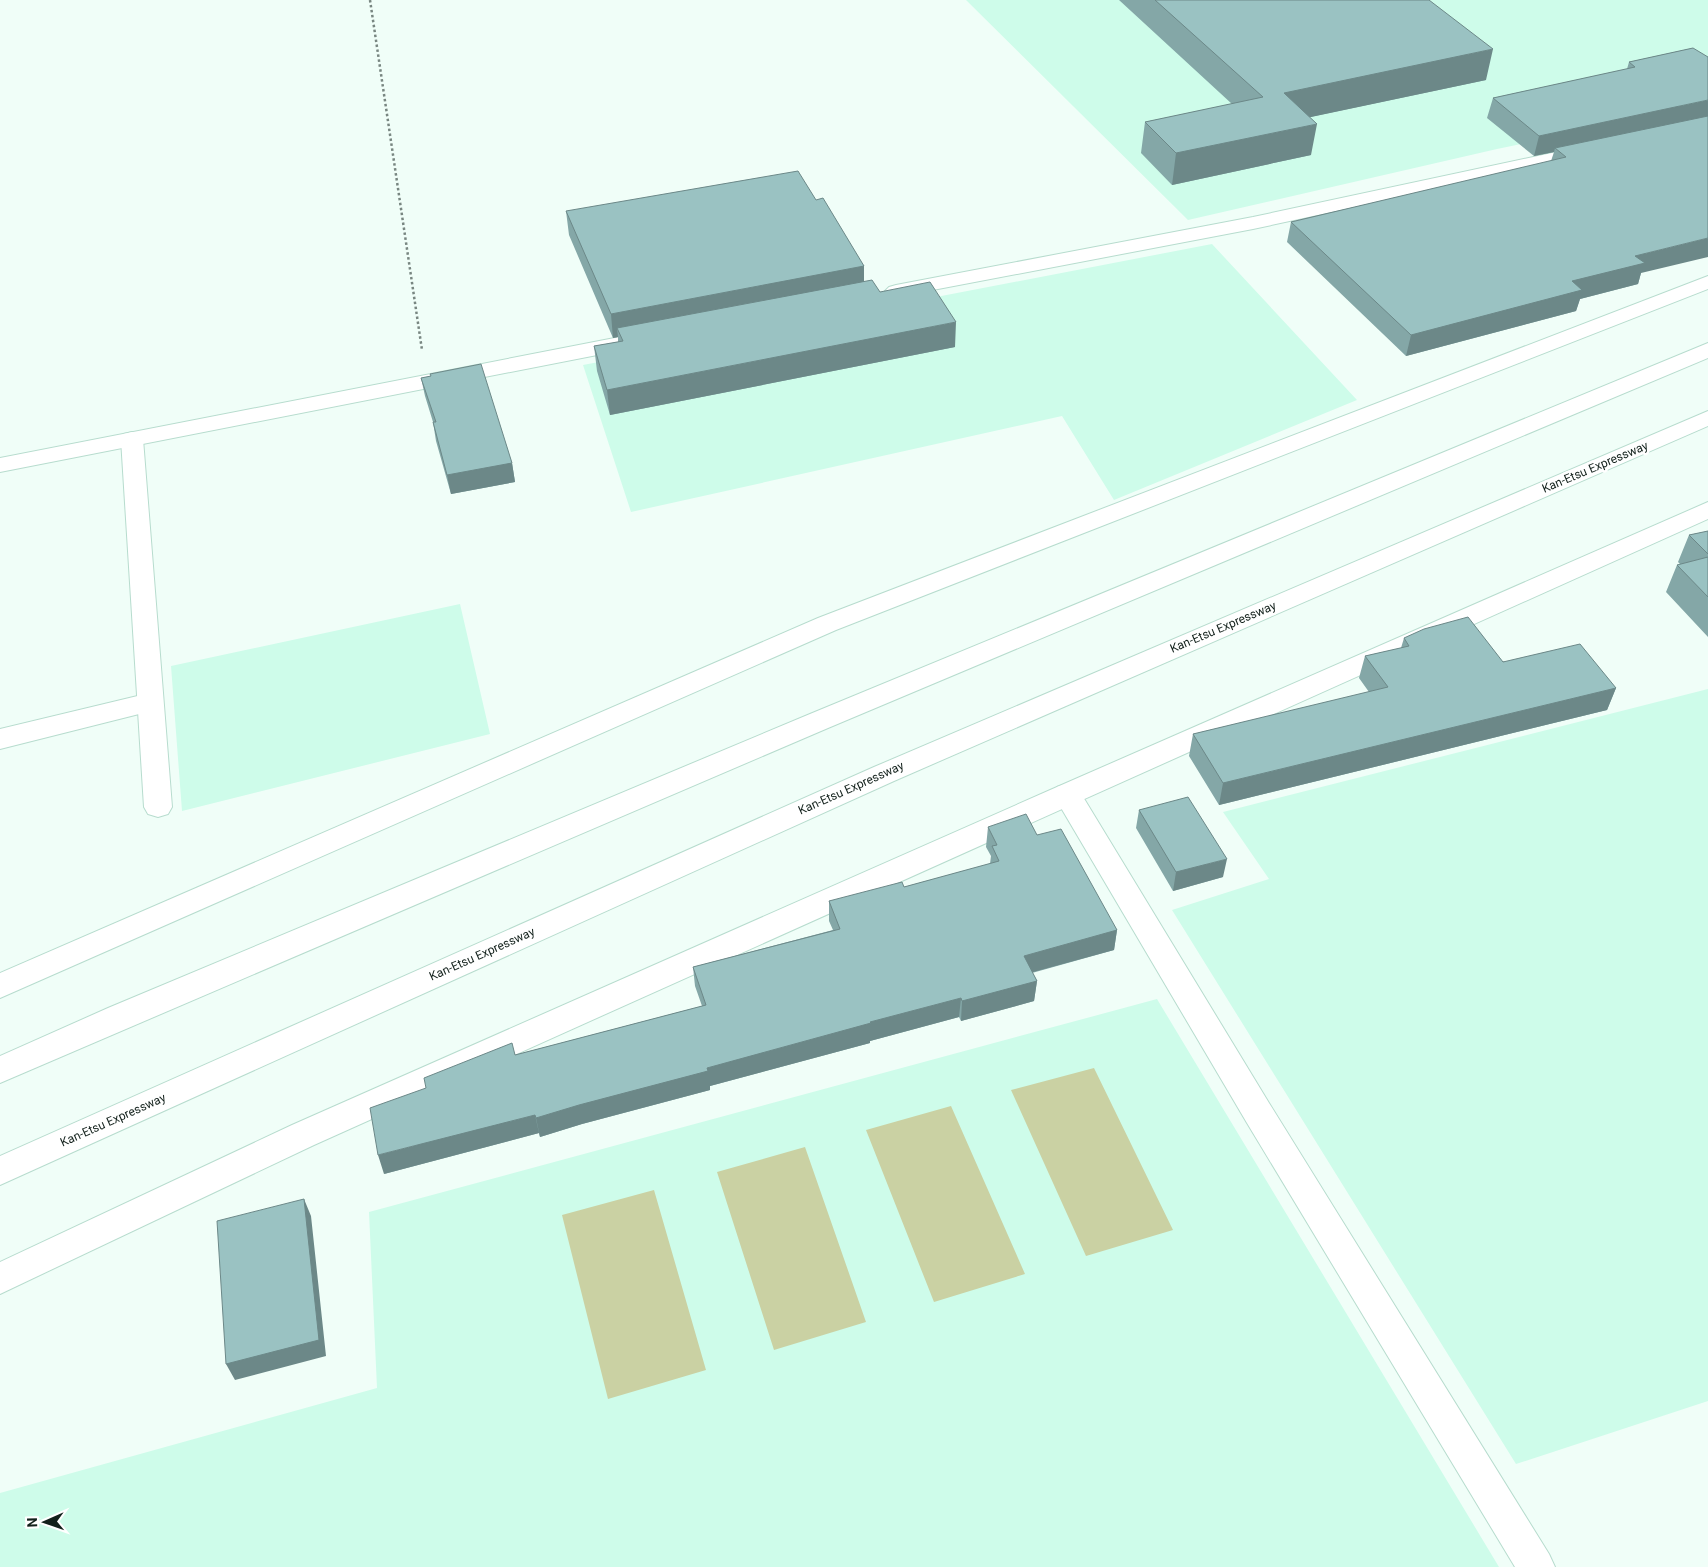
<svg xmlns="http://www.w3.org/2000/svg" width="1708" height="1567" viewBox="0 0 1708 1567" font-family="Roboto,sans-serif">
	<style>
		.built { fill: #cefcea }
		.green { fill: #cad1a3 }
		.lines { fill: none; stroke-linecap: round; stroke-linejoin: round }
		.service-casing { stroke: #b7dcce; stroke-width: 2 }
		.minor-casing { stroke: #b7dcce; stroke-width: 2 }
		.tertiary-casing { stroke: #b7dcce; stroke-width: 2 }
		.motorway-casing { stroke: #b7dcce; stroke-width: 2 }
		.path { stroke: #788681; stroke-width: 2.5; stroke-dasharray: 2.5 2.5; stroke-linecap: butt }
		.service { fill: #fff; fill-rule: evenodd }
		.minor { fill: #fff; fill-rule: evenodd }
		.tertiary { fill: #fff; fill-rule: evenodd }
		.motorway { fill: #fff; fill-rule: evenodd }
		.wall { fill: #84a7a7 }
		.shaded-wall { fill: #6c8888 }
		.building { fill: #9ac2c2; stroke: #6c8888 }
		.labels { text-anchor: middle; stroke-width: 5; stroke-linejoin: round; paint-order: stroke }
		.street-label { font-size: 12px; fill: #12201b; stroke: #fff }
	</style>
	<rect width="100%" height="100%" fill="#f0fef8"/>
	<path class="built" d="M 966,0 L 1708,0 L 1708,106 L 1497,149 L 1188,220 Z
		M 1212,244 L 1357,400 L 1114,500 L 1062,416 L 631,512 L 583,365 Z
		M 460,604 L 490,734 L 182,811 L 171,666 Z
		M 1708,689 L 1708,1401 L 1516,1464 L 1172,910 L 1269,879 L 1223,812 Z
		M 1157,999 L 1499,1567 L 0,1567 L 0,1493 L 377,1388 L 369,1212 Z"/>
	<path class="green" d="M 1094,1068 L 1173,1230 L 1086,1256 L 1011,1090 Z
		M 951,1106 L 1025,1274 L 934,1302 L 866,1130 Z
		M 805,1147 L 866,1322 L 774,1350 L 717,1172 Z
		M 654,1190 L 706,1370 L 608,1399 L 562,1215 Z"/>
	<g class="lines">
		<g class="service-casing">
			<path id="service" d="M 150,693 L 159,695 L 163,702 L 159,709 L 0,749 L 0,729 Z"/>
		</g>
		<g class="minor-casing">
			<path id="minor" d="M 1708,276 L 1708,289 L 836,630 L 0,998 L 0,973 L 818,618 Z
				M 132,432 L 140,434 L 143,439 L 172,807 L 168,814 L 158,817 L 148,814 L 144,807 L 121,439 L 124,434 Z
				M 1708,502 L 1708,519 L 314,1145 L 0,1294 L 0,1262 L 292,1125 L 1057,787 Z"/>
		</g>
		<g class="tertiary-casing">
			<path id="tertiary" d="M 1589,145 L 1596,147 L 1599,151 L 1596,155 L 1253,229 L 896,297 L 889,295 L 885,291 L 889,287 L 896,285 L 1253,217 Z
				M 630,335 L 638,337 L 641,342 L 638,347 L 0,472 L 0,458 Z
				M 1067,784 L 1077,787 L 1269,1103 L 1549,1554 L 1555,1567 L 1515,1567 L 1247,1123 L 1057,801 L 1053,794 L 1057,787 Z"/>
		</g>
		<g class="motorway-casing">
			<path id="motorway" d="M 1708,343 L 1708,358 L 828,728 L 0,1083 L 0,1056 L 108,1008 L 810,714 Z
				M 1708,411 L 1708,426 L 894,781 L 0,1185 L 0,1156 L 874,767 Z"/>
		</g>
		<path class="path" d="M 370,0 L 422,350"/>
		<use href="#service" class="service"/>
		<use href="#minor" class="minor"/>
		<use href="#tertiary" class="tertiary"/>
		<use href="#motorway" class="motorway"/>
	</g>
	<path class="wall" d="M 1119,0 L 1429,0 L 1486,80 L 1310,117 L 1311,155 L 1172,185 L 1141,153 L 1145,122 L 1232,104 Z
		M 1693,48 L 1641,273 L 1638,284 L 1580,299 L 1576,311 L 1406,356 L 1287,242 L 1291,222 L 1551,161 L 1554,152 L 1534,156 L 1487,118 L 1493,98 L 1627,69 L 1629,62 Z
		M 816,200 L 864,266 L 864,281 L 880,292 L 955,347 L 610,415 L 597,371 L 594,346 L 618,342 L 618,337 L 613,338 L 569,235 L 566,211 Z
		M 430,374 L 512,463 L 515,482 L 451,494 L 436,441 L 433,422 L 425,396 L 421,378 L 431,376 Z
		M 1708,531 L 1708,637 L 1666,592 L 1677,565 L 1680,564 L 1678,562 L 1689,535 Z
		M 1404,638 L 1616,688 L 1607,710 L 1219,805 L 1189,756 L 1193,734 L 1369,692 L 1359,678 L 1365,656 L 1401,648 Z
		M 1139,810 L 1223,877 L 1173,891 L 1136,828 Z
		M 988,827 L 1037,835 L 1117,930 L 1114,950 L 1032,973 L 1037,981 L 1034,1001 L 961,1021 L 959,1017 L 870,1041 L 870,1043 L 710,1086 L 710,1090 L 582,1124 L 540,1137 L 539,1133 L 384,1174 L 515,1055 L 702,1006 L 695,986 L 693,967 L 833,930 L 829,921 L 829,901 L 904,887 L 990,864 L 991,856 L 986,847 Z"/>
	<path class="shaded-wall" d="M 1493,49 L 1486,80 L 1278,124 L 1284,93 Z
		M 1708,100 L 1708,118 L 1555,148 L 1554,152 L 1534,156 L 1539,136 Z
		M 1317,124 L 1311,155 L 1172,185 L 1176,153 Z
		M 1708,238 L 1708,257 L 1641,273 L 1638,284 L 1580,299 L 1576,311 L 1406,356 L 1411,335 L 1572,281 L 1635,256 Z
		M 864,266 L 864,290 L 617,328 L 618,337 L 613,338 L 611,314 Z
		M 956,322 L 955,347 L 610,415 L 607,390 Z
		M 512,463 L 515,482 L 451,494 L 447,475 Z
		M 1616,688 L 1607,710 L 1219,805 L 1223,783 Z
		M 1227,859 L 1223,877 L 1173,891 L 1176,872 Z
		M 1117,930 L 1114,950 L 1022,975 L 1024,956 Z
		M 1037,981 L 1034,1001 L 961,1021 L 962,1001 Z
		M 961,998 L 959,1017 L 870,1041 L 870,1043 L 710,1086 L 710,1090 L 582,1124 L 540,1137 L 536,1118 L 579,1105 L 707,1068 L 870,1022 Z
		M 535,1115 L 539,1133 L 384,1174 L 378,1155 Z
		M 304,1199 L 311,1216 L 326,1356 L 235,1380 L 226,1364 Z"/>
	<path class="building" d="M 1155,0 L 1429,0 L 1493,49 L 1284,93 L 1317,124 L 1176,153 L 1145,122 L 1263,97 Z
		M 1693,48 L 1708,57 L 1708,100 L 1539,136 L 1493,98 L 1635,67 L 1629,62 Z
		M 1708,116 L 1708,238 L 1635,256 L 1645,263 L 1572,281 L 1582,290 L 1411,335 L 1291,222 L 1566,157 L 1555,148 Z
		M 798,171 L 816,200 L 823,198 L 864,266 L 611,314 L 566,211 Z
		M 872,280 L 880,292 L 930,282 L 956,322 L 607,390 L 594,346 L 623,341 L 617,328 Z
		M 481,364 L 512,463 L 447,475 L 433,422 L 436,422 L 421,378 L 431,376 L 430,374 Z
		M 1708,531 L 1708,554 L 1689,535 Z
		M 1708,557 L 1708,597 L 1677,565 Z
		M 1468,617 L 1503,662 L 1580,644 L 1616,688 L 1223,783 L 1193,734 L 1388,687 L 1365,656 L 1409,646 L 1404,638 L 1424,629 Z
		M 1188,797 L 1227,859 L 1176,872 L 1139,810 Z
		M 1026,814 L 1037,835 L 1061,829 L 1117,930 L 1024,956 L 1037,981 L 962,1001 L 961,998 L 870,1022 L 871,1023 L 707,1068 L 708,1071 L 579,1105 L 536,1118 L 535,1115 L 378,1155 L 370,1108 L 426,1088 L 424,1078 L 512,1043 L 515,1055 L 706,1005 L 693,967 L 840,929 L 829,901 L 902,882 L 904,887 L 999,861 L 992,846 L 997,845 L 988,827 Z
		M 304,1199 L 319,1340 L 226,1364 L 217,1221 Z"/>
	<g class="labels">
		<g class="street-label">
			<text transform="translate(1595 467) rotate(-23)" y="4">Kan-Etsu Expressway</text>
			<text transform="translate(1223 627) rotate(-23)" y="4">Kan-Etsu Expressway</text>
			<text transform="translate(851 788) rotate(-24)" y="4">Kan-Etsu Expressway</text>
			<text transform="translate(482 954) rotate(-24)" y="4">Kan-Etsu Expressway</text>
			<text transform="translate(113 1120) rotate(-24)" y="4">Kan-Etsu Expressway</text>
		</g>
	</g>
	<g transform="translate(45 1522) rotate(268)" stroke="#ffffff" stroke-width="4" paint-order="stroke">
	<path d="M0-4L9 19L0 12L-9 19Z" fill="#12201b"/>
	<text y="-8" font-size="14" font-weight="bold" text-anchor="middle" fill="#12201b">N</text>
	</g>
</svg>
